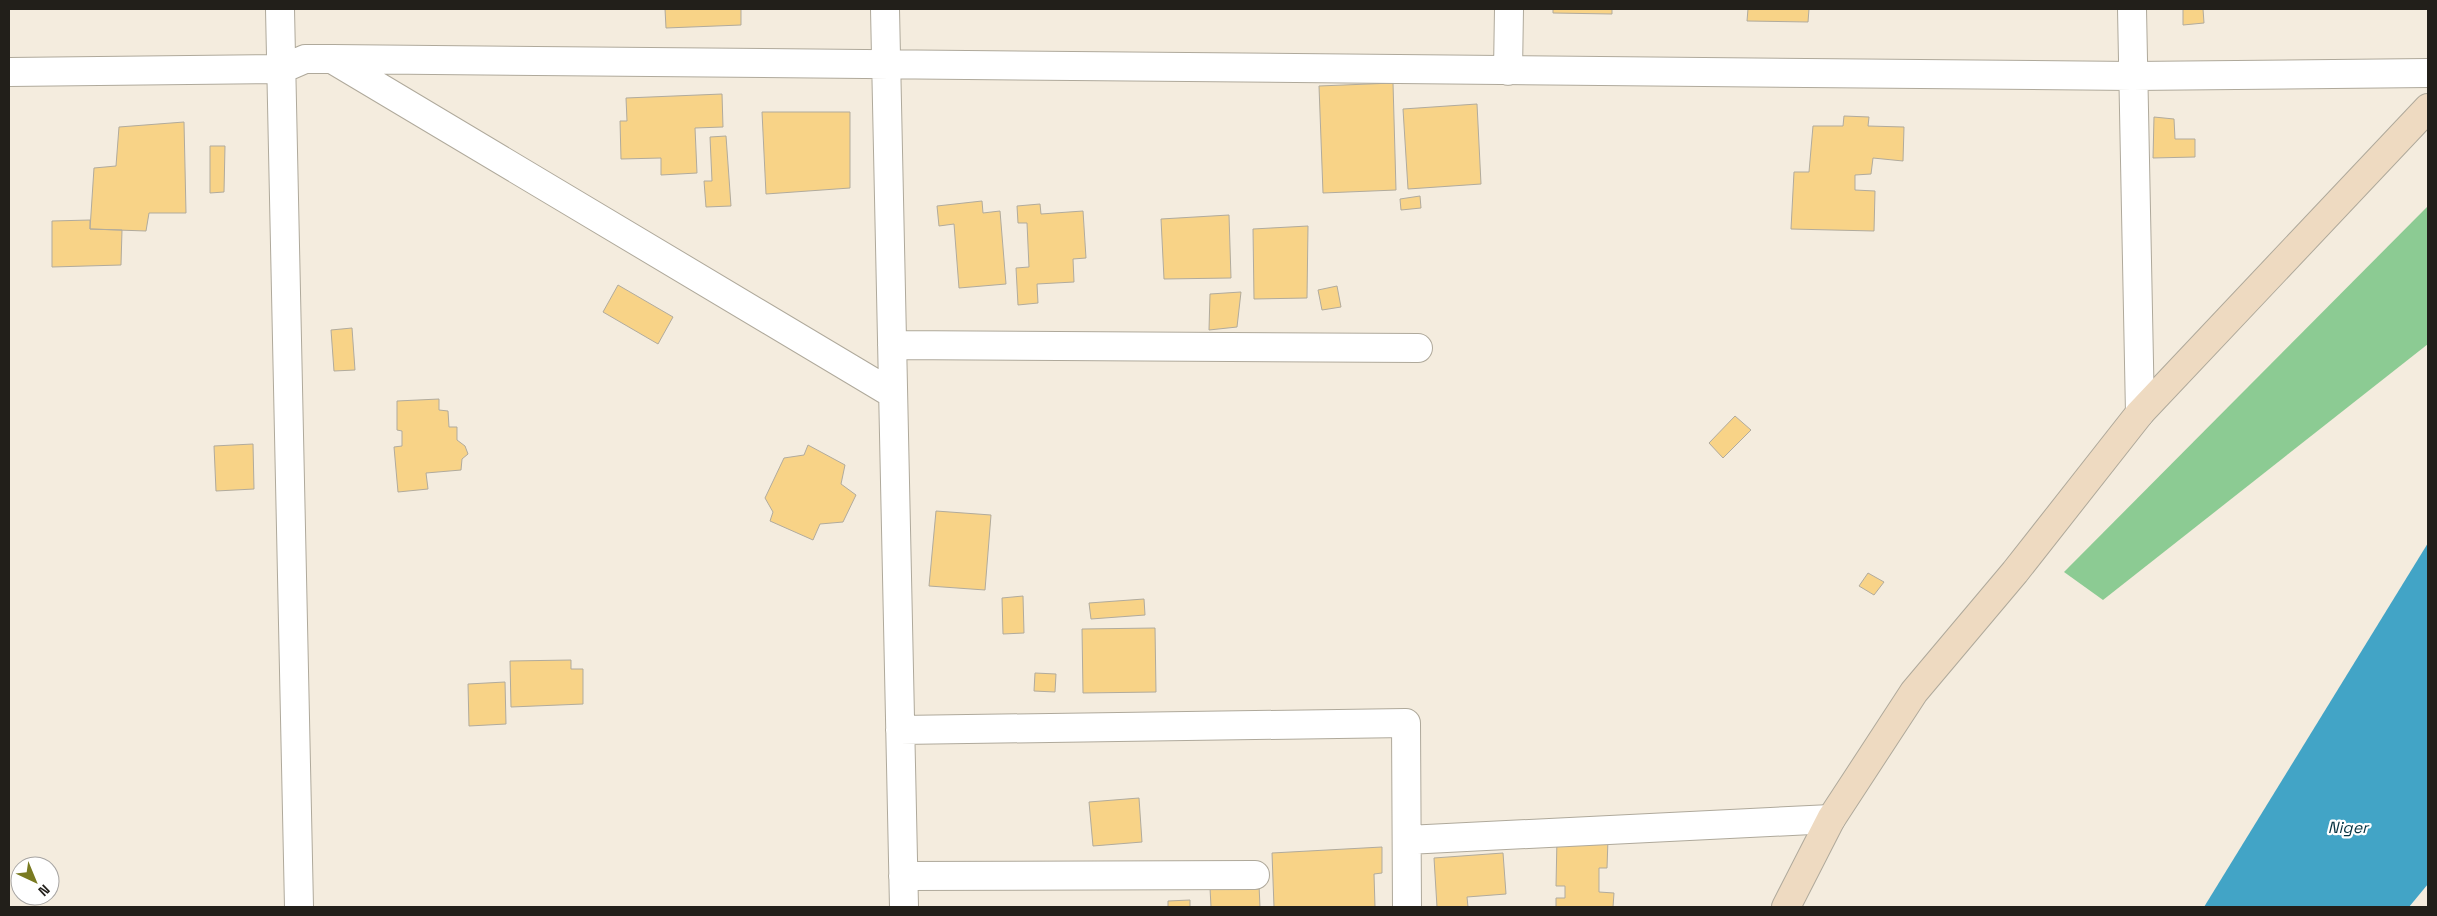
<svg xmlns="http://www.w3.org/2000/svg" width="2437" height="916" viewBox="0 0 2437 916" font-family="'Space Grotesk',sans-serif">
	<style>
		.forest { fill: #8ccb93 }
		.water { fill: #42a4c6 }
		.building { fill: #f8d387; stroke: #b1ab9d }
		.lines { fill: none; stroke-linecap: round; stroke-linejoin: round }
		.minor-casing { stroke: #afa99b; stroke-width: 30 }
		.secondary-casing { stroke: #afa99b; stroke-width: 30 }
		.minor { stroke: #fff; stroke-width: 28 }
		.secondary { stroke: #eedac1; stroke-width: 28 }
		.labels { text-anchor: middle; stroke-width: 4.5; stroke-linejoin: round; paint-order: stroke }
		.water-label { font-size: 16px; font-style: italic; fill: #063442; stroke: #fff }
	</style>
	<rect width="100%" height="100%" fill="#f4ecde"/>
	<path class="forest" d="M 2428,206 L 2428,344 L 2103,600 L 2064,572 Z"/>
	<path class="water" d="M 2428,543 L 2428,884 L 2409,907 L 2204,907 Z"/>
	<path class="building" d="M 665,9 L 741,9 L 741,25 L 666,28 Z
		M 1553,9 L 1612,9 L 1612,14 L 1553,13 Z
		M 1748,9 L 1809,9 L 1808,22 L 1747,21 Z
		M 2183,9 L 2203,9 L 2204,23 L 2183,25 Z
		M 1393,83 L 1396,190 L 1323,193 L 1319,86 Z
		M 722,94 L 723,127 L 695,128 L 697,173 L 661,175 L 661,158 L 621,159 L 620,121 L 627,121 L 626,98 Z
		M 1477,104 L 1481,184 L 1408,189 L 1403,109 Z
		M 762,112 L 850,112 L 850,188 L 766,194 Z
		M 1844,116 L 1869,117 L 1868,126 L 1904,127 L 1903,161 L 1873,158 L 1871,174 L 1855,175 L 1855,190 L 1875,191 L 1874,231 L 1791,229 L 1794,172 L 1809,172 L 1813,126 L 1843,126 Z
		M 2154,117 L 2174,119 L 2175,139 L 2195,139 L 2195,157 L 2153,158 Z
		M 184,122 L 186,213 L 149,213 L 146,231 L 90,229 L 94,168 L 116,166 L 119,127 Z
		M 726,136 L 731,206 L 706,207 L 704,181 L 712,181 L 710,137 Z
		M 210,146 L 225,146 L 224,192 L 210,193 Z
		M 1420,196 L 1421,208 L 1401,210 L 1400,199 Z
		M 982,201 L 983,213 L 1000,211 L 1006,284 L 959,288 L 954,224 L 939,226 L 937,206 Z
		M 1040,204 L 1041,214 L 1083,211 L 1086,258 L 1073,259 L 1074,282 L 1037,284 L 1038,303 L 1018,305 L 1016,268 L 1029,267 L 1027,223 L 1018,223 L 1017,206 Z
		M 1229,215 L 1231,278 L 1164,279 L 1161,219 Z
		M 90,220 L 90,229 L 122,230 L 121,265 L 52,267 L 52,221 Z
		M 1308,226 L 1307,298 L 1254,299 L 1253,229 Z
		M 618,285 L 673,317 L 658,344 L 603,312 Z
		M 1337,286 L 1341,307 L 1322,310 L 1318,290 Z
		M 1241,292 L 1237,327 L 1209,330 L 1210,294 Z
		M 352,328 L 355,370 L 334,371 L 331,330 Z
		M 439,399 L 439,410 L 448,411 L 449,427 L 457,427 L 457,440 L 465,446 L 468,454 L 462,459 L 461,470 L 426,473 L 428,489 L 398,492 L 394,447 L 402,446 L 402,431 L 397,430 L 397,401 Z
		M 1735,416 L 1751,430 L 1723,458 L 1709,443 Z
		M 253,444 L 254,489 L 216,491 L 214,446 Z
		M 808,445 L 845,465 L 841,484 L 856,495 L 843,522 L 820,524 L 813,540 L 770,521 L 773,512 L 765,498 L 784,458 L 804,455 Z
		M 936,511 L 991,515 L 985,590 L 929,586 Z
		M 1868,573 L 1884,582 L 1874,595 L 1859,586 Z
		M 1023,596 L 1024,633 L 1003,634 L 1002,598 Z
		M 1144,599 L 1145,615 L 1091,619 L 1089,603 Z
		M 1155,628 L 1156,692 L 1083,693 L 1082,629 Z
		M 571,660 L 571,669 L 583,669 L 583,704 L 511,707 L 510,661 Z
		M 1035,673 L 1056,674 L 1055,692 L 1034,691 Z
		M 505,682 L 506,724 L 469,726 L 468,684 Z
		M 1139,798 L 1142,842 L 1093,846 L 1089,802 Z
		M 1557,838 L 1608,839 L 1607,868 L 1599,868 L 1599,892 L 1614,893 L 1613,907 L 1556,907 L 1556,898 L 1565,898 L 1565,886 L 1556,886 Z
		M 1382,847 L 1382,873 L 1374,874 L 1375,907 L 1274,907 L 1272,853 Z
		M 1503,853 L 1506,894 L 1467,897 L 1468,907 L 1437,907 L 1434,858 Z
		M 1259,885 L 1260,907 L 1211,907 L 1210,888 Z
		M 1190,900 L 1190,907 L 1168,907 L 1168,901 Z"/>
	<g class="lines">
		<g class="minor-casing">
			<path id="minor" d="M 280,9 L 299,907
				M 885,9 L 904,907
				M 2132,9 L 2140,413
				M 332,59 L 893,394
				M 1508,71 L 1509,9
				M 9,72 L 282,69 L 305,59 L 332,59 L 2133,76 L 2428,73
				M 892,345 L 1418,348
				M 900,730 L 1406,723 L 1407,907
				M 1407,840 L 1831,819
				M 903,876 L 1255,875"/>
		</g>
		<g class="secondary-casing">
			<path id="secondary" d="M 1786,907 L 1831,819 L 1914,692 L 2015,572 L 2140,413 L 2428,108"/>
		</g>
		<use href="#minor" class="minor"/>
		<use href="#secondary" class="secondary"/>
	</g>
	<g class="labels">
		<g class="water-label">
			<text x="2348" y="833">Niger</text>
		</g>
	</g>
	<rect width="2437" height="916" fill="none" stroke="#221f1a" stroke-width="20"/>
	<g transform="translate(35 881) rotate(136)"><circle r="24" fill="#ffffff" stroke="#a7a5a3"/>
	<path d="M0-4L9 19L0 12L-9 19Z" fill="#797a21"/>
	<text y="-8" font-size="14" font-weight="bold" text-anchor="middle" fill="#221f1a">N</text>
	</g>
</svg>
